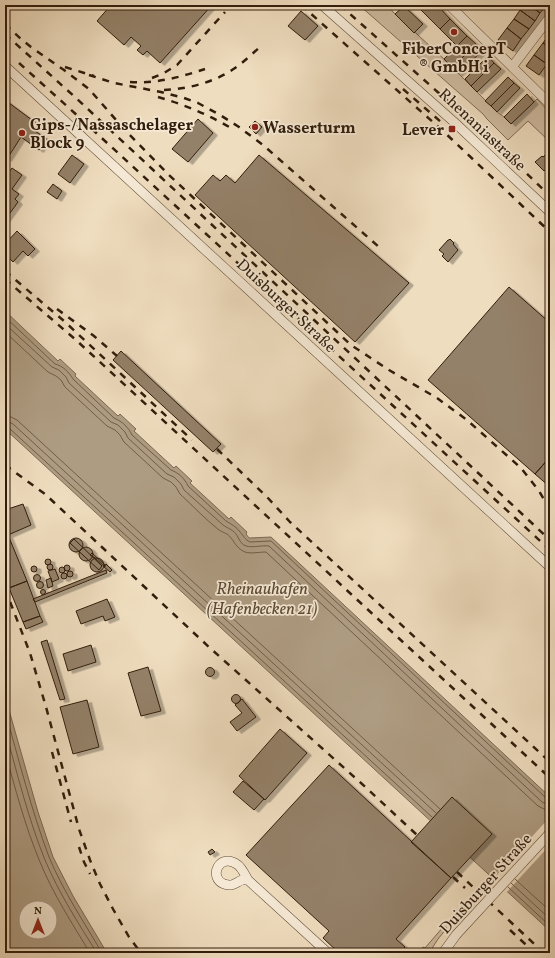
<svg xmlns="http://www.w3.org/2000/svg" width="555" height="958" viewBox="0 0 555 958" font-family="Vollkorn,serif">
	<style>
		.green { fill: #cfbca1; stroke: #806c56 }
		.water { fill: #ae9c82; stroke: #7c6953; fill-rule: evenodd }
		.pier { fill: #efddbf }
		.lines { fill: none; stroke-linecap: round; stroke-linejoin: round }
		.shore { stroke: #705c47; stroke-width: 1 }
		.building { fill: #948169; stroke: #311d0c; filter: url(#shadow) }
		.minor-casing { stroke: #604d39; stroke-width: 10 }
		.minor { stroke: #f5e9d5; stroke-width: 9 }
		.rail { stroke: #311d0c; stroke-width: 2.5; stroke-dasharray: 7 7; stroke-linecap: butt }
		.minor-bridge-casing { stroke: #604d39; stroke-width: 10; stroke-linecap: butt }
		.minor-bridge { stroke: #f5e9d5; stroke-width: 9 }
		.poi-dot { fill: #8f2418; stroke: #f5e9d5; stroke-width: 1.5 }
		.labels { text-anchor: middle; stroke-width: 3.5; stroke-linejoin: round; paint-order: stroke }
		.poi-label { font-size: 16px; font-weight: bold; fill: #311d0c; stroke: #f5e9d5; text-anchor: start }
		.street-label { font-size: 16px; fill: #311d0c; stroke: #f5e9d5 }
		.water-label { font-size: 17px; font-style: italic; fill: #5d4935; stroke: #f5e9d5 }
	</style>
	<defs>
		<filter id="shadow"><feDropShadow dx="4.5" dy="2.5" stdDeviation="0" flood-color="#0004"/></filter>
	</defs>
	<rect width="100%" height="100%" fill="#efddbf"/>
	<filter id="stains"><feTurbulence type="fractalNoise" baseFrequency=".005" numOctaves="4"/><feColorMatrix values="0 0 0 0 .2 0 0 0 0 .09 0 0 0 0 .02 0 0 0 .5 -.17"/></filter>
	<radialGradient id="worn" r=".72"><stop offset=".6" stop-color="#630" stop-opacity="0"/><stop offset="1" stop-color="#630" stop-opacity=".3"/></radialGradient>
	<path class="green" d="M 359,5 L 387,5 L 393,12 L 444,59 L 497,112 L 504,117 L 511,124 L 537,99 L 550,113 L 550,142 L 528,121 L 508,140 L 487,119 L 483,114 Z
		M 444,926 L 447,928 L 438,939 L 429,953 L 417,953 L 423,947 L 425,948 Z"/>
	<path class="water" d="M 5,311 L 58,361 L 60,359 L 76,374 L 75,376 L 118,416 L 120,414 L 136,429 L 134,431 L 174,468 L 176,466 L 192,481 L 190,483 L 229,519 L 231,517 L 247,532 L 246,534 L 249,538 L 271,537 L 550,797 L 550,931 L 5,429 Z
		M 5,696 L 38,812 L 53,857 L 73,896 L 107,953 L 5,953 ZM 26,908 L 50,908 L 50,932 L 26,932 Z"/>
	<path class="pier" d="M 550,817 L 550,845 L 506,893 L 492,880 Z"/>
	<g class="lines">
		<path class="shore" d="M 5,317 L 55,364 C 63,366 69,372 73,379 L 114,418 C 123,422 128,427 132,435 L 171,470 C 179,473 185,479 188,486 L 226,521 C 231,524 237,527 240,532 C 244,536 244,539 250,542 L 271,541 L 546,798 L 550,799
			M 5,324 L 52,367 L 59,370 L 66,377 L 69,383 L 111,422 L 118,425 L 125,432 L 128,438 L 167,474 L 174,477 L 181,484 L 184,490 L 223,525 C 227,528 232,529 236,534 C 239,538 240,544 246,546 C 253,548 262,545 269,546 L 542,802 L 546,804 L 550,804
			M 5,332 L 48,372 L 56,376 L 61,380 L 65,387 L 107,426 L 115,430 L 120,435 L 124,442 L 163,478 L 171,482 L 176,487 L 180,494 C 193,506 205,519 219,530 C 222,532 225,533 227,534 C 234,539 235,548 245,552 C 251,554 259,552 266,552 L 538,806 L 544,809 L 550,810
			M 5,416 L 11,417 L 17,420 L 440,809
			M 5,422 L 9,422 L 13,424 L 436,813
			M 5,427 L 9,428 L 432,817
			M 5,711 C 19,760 31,809 49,857 C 63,891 84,922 102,953
			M 5,729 C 17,773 28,818 45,860 C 59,893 78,923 97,953
			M 5,751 C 15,788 25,826 40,862 C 53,894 72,923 90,953
			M 515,879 L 550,911
			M 511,883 L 550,919
			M 508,887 L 550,926"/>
	</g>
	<path class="building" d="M 111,5 L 212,5 L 160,63 L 147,51 L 143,55 L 137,50 L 141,46 L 131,37 L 124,45 L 97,21 Z
		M 425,5 L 437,5 L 450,19 L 440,29 L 420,9 Z
		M 524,5 L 529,5 L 540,13 L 535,21 L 520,10 Z
		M 529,5 L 544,5 L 546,6 L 540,13 Z
		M 404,6 L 423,24 L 414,33 L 395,14 Z
		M 520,10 L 535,21 L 529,29 L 514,19 Z
		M 301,11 L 318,26 L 305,40 L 288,26 Z
		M 450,19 L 467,36 L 457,46 L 440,29 Z
		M 514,19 L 529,29 L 521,39 L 507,28 Z
		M 507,28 L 521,39 L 513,51 L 498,40 Z
		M 550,33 L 550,48 L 543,43 Z
		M 467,36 L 476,44 L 452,68 L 444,59 Z
		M 543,43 L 550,48 L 550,62 L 548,65 L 534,55 Z
		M 476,44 L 482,51 L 458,74 L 452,68 Z
		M 534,55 L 547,64 L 539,75 L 526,66 Z
		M 488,56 L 494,63 L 471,86 L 465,79 Z
		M 494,63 L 501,69 L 477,92 L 471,86 Z
		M 508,77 L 514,83 L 491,106 L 485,101 Z
		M 514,83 L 520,88 L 497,112 L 491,106 Z
		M 527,94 L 534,102 L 511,124 L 504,117 Z
		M 5,100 L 36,123 L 32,129 L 47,139 L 39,150 L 21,137 L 7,159 L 5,157 Z
		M 198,119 L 213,133 L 188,162 L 172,149 Z
		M 255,121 L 262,127 L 256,134 L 249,127 Z
		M 550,151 L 550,165 L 544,171 L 535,162 L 542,156 L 543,157 Z
		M 72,155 L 84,164 L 70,183 L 58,174 Z
		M 259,155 L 409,283 L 355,342 L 195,195 L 213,175 L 220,181 L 226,175 L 235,183 Z
		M 12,168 L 22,175 L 12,189 L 19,194 L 15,199 L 18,202 L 5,220 L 5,170 L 9,172 Z
		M 53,184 L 62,191 L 57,199 L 47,192 Z
		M 17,231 L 35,249 L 28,256 L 23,251 L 13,262 L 5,254 L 5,244 Z
		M 450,239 L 454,243 L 453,244 L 458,250 L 448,262 L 442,256 L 444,254 L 439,250 L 448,240 L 449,240 Z
		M 509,287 L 550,323 L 550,457 L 535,474 L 428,380 Z
		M 121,351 L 221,444 L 213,452 L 113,360 Z
		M 550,457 L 550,487 L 535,474 Z
		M 23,504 L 31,525 L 8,535 L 27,581 L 9,588 L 5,577 L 5,510 Z
		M69 545a7 7 0 1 1 14 0a7 7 0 1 1-14 0Z
		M 74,539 L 102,566 L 99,570 L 70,543 Z
		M79 554a7 7 0 1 1 14 0a7 7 0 1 1-14 0Z
		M 92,553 L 105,565 L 105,567 L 94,557 L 93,557 L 90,555 Z
		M90 565a7 7 0 1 1 14 0a7 7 0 1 1-14 0Z
		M45 562a3 3 0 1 1 6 0a3 3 0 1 1-6 0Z
		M 106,564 L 112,570 L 110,572 L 104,567 Z
		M47 567a3 3 0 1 1 6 0a3 3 0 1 1-6 0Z
		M64 568a3 3 0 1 1 6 0a3 3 0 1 1-6 0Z
		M31 569a3 3 0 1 1 6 0a3 3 0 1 1-6 0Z
		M59 570a3 3 0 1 1 6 0a3 3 0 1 1-6 0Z
		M 55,569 L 59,579 L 52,582 L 48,571 Z
		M 106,570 L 107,573 L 35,602 L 33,599 Z
		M67 574a3 3 0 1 1 6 0a3 3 0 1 1-6 0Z
		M61 576a3 3 0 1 1 6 0a3 3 0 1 1-6 0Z
		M33.5 578a3.5 3.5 0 1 1 7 0a3.5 3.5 0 1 1-7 0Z
		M 51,578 L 53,586 L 48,588 L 46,580 Z
		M 27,581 L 40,616 L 23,622 L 9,588 Z
		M36.5 585a3.5 3.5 0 1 1 7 0a3.5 3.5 0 1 1-7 0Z
		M40.5 592a2.5 2.5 0 1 1 5 0a2.5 2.5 0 1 1-5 0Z
		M 107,599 L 115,617 L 105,621 L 103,616 L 81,624 L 76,611 Z
		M 40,616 L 43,622 L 26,629 L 23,622 Z
		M 47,640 L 65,699 L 60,700 L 41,642 Z
		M 91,645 L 96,662 L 68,671 L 63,654 Z
		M 148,667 L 161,711 L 141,716 L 128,673 Z
		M205.5 672a4.5 4.5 0 1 1 9 0a4.5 4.5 0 1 1-9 0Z
		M231.5 699a4.5 4.5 0 1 1 9 0a4.5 4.5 0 1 1-9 0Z
		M 242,699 L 256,717 L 237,731 L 230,722 L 242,713 L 235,705 Z
		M 87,700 L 99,747 L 73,754 L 60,707 Z
		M 280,729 L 307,753 L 265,800 L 239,776 Z
		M 329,765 L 451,878 L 396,939 L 405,947 L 399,953 L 339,953 L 323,938 L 329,931 L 246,855 Z
		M 243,781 L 264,799 L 254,810 L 233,792 Z
		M 452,797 L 492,834 L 451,878 L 411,842 Z
		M 212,849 L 215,852 L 210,855 L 208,852 Z"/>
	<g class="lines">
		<g class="minor-casing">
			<path id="minor" d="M 322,5 L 454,122 L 550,212
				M 449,5 L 550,104
				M 5,66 L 550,567
				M 512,67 L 550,17
				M 248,880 C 248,880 243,880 242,880 C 235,883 233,887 224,884 C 208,878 219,851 238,865 C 242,868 245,875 248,880 L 328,953"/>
		</g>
		<use href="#minor" class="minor"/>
		<path class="rail" d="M 301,5 L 443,131 L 550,232
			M 340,5 L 496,144 L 550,196
			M 5,24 L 21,39 L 31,47 L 64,70 L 89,89 L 124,129 L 169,175 L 351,345 L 389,370 L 437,398 L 467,420 L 521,468 L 539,491 L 550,510
			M 5,34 L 76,98 L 550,540
			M 19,63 L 68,107 L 550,550
			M 65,67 L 94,76
			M 89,75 L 114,83 L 161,92 L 184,98 L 198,103 L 220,115 L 239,127 L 263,145 L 379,247
			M 152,78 L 164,73 L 177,65 L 225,12
			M 130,82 C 155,84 181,77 205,69
			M 403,89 L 441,122
			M 164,90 C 187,89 212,83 232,70 C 243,63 252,54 261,46
			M 158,97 C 183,104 209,115 231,128
			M 5,271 L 64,321 L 192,440
			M 5,279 L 76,340 L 139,398 L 550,778
			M 57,309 L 94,336 L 117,356
			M 217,449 L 267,497 L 290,522 L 550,762
			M 5,465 L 45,494 L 210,648 L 361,783 L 417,835
			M 5,589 L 30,653 L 46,707 L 79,829 L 90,860 L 100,884 L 113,909 L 129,937 L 141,953
			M 52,752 L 71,822
			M 79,847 L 84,862 L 90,874
			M 457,872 L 544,953
			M 453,877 L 465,888
			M 510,930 L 535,953"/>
		<g class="minor-bridge-casing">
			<path id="minor-bridge" d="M 443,953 L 456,935 L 550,833"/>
		</g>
		<use href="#minor-bridge" class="minor-bridge"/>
	</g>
	<g class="poi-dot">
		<circle cx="454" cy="32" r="4"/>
		<circle cx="255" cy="127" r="4"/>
		<rect x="448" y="125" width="8" height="8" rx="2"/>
		<circle cx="22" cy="133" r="4"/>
	</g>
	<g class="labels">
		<g class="poi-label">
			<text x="454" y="54" text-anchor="middle">FiberConcepT<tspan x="454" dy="18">® GmbH i</tspan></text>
			<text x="30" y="130">Gips-/Nassaschelager<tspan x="30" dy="18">Block 9</tspan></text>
			<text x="263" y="133">Wasserturm</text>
			<text x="444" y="135" text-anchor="end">Lever</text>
		</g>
		<g class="street-label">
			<text transform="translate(483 129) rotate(43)" y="6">Rhenaniastraße</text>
			<text transform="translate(287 305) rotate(43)" y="6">Duisburger Straße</text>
			<text transform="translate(485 883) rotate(-48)" y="6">Duisburger Straße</text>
		</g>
		<g class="water-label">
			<text x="262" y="594">Rheinauhafen<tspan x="262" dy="20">(Hafenbecken 21)</tspan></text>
		</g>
	</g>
	<rect width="555" height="958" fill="none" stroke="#efddbf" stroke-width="20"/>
	<rect x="6" y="6" width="543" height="946" fill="none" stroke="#311d0c" stroke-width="2"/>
	<rect x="10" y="10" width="535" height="938" fill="none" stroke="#311d0c"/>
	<g transform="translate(38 920)"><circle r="19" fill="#f5e9d5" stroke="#a79785"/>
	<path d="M0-3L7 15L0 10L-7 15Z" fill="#8f2418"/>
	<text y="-6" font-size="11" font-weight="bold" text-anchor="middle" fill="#311d0c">N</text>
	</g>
	<rect width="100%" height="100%" filter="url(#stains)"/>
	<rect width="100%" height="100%" fill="url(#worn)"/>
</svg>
